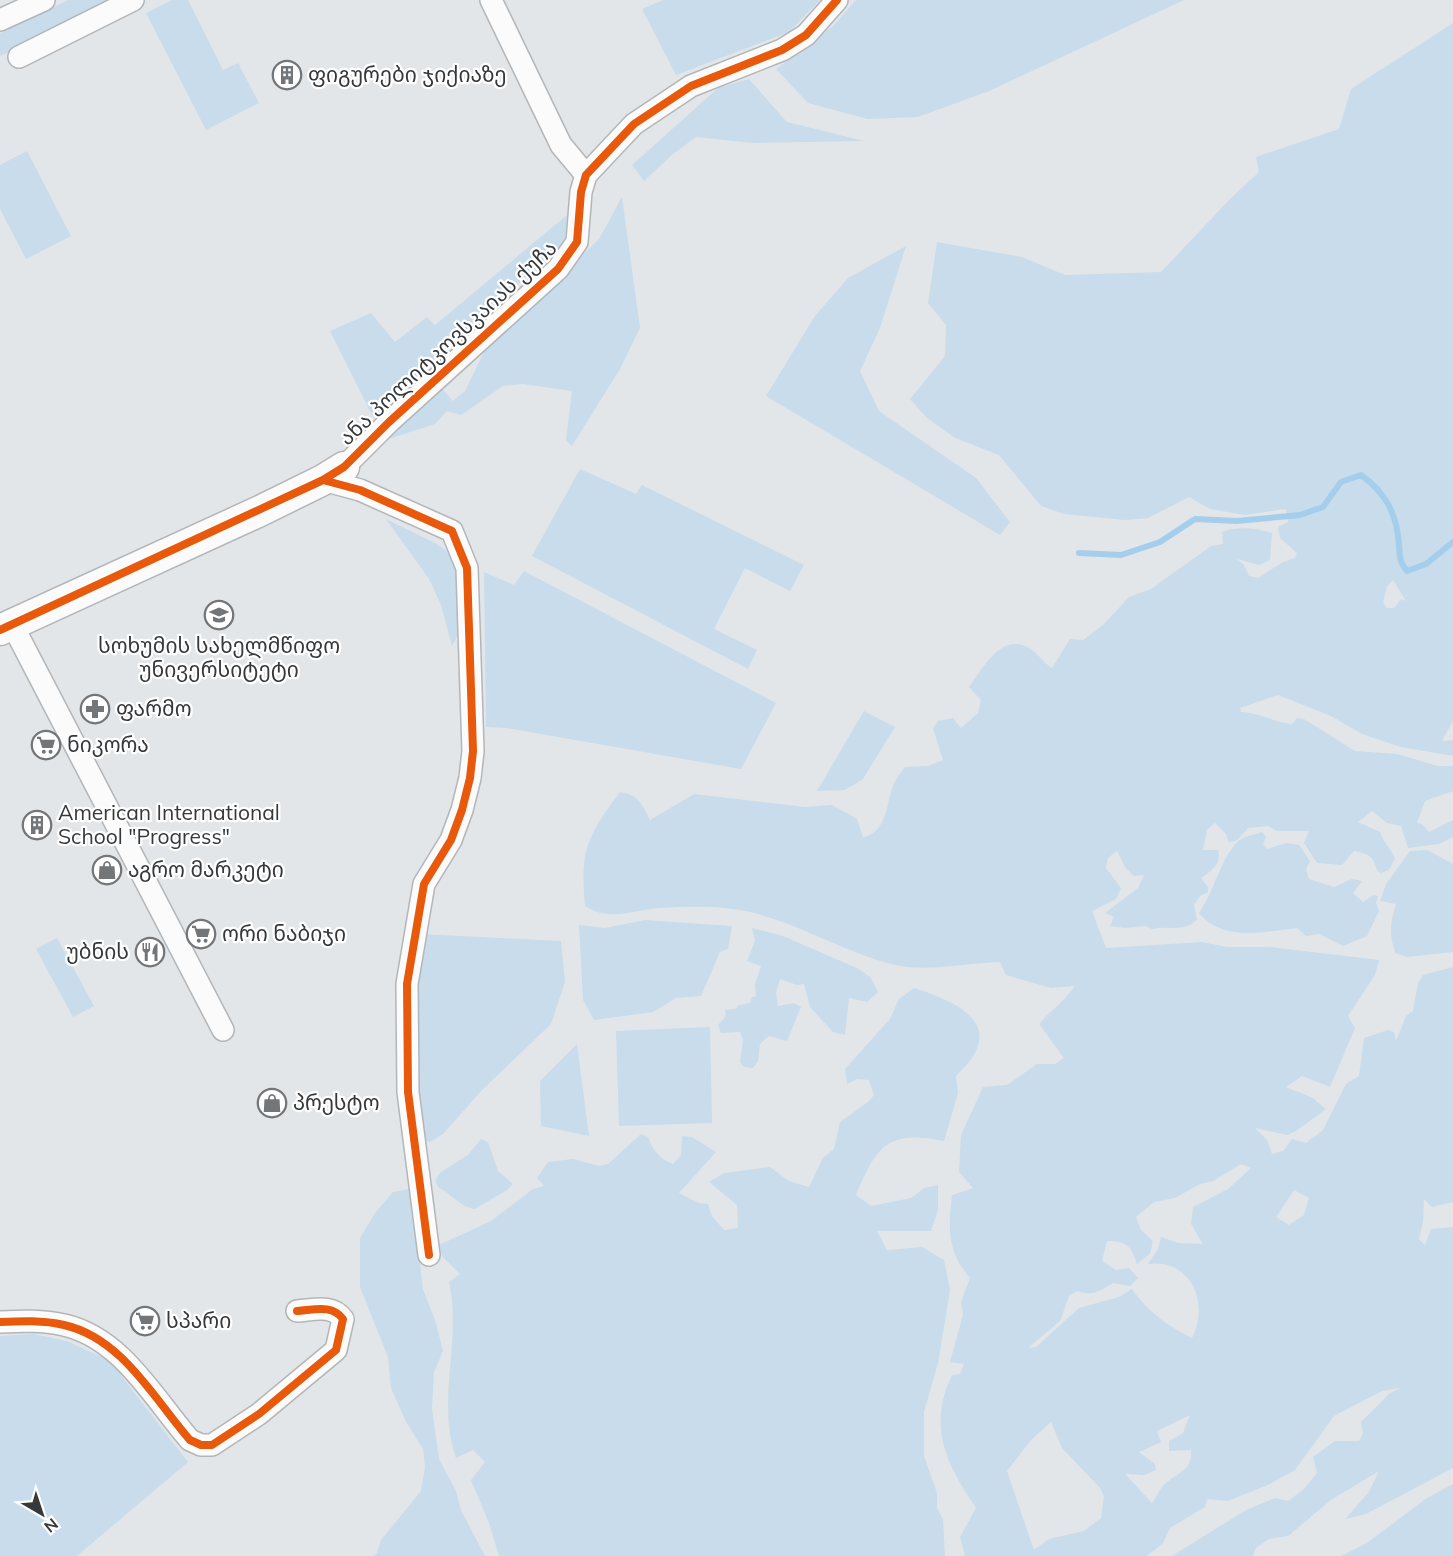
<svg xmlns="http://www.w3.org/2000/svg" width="1453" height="1556" viewBox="0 0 1453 1556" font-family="Mulish,'Noto Sans Georgian',sans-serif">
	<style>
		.green { fill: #c8dceb; fill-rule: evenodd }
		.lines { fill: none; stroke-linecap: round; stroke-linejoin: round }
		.stream { stroke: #a4ceec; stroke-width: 6 }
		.street-casing { stroke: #b3b6b9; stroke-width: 24 }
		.secondary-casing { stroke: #b3b6b9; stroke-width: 33 }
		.street { stroke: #fbfbfc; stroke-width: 21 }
		.secondary { stroke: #fbfbfc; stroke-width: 30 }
		.cycleway-casing { stroke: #fff; stroke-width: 11 }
		.cycleway { stroke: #e8590c; stroke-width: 8 }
		.labels { text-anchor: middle; stroke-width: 4.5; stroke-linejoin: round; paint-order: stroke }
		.poi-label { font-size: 21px; fill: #36393b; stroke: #fff; text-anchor: start }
		.street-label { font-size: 21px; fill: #36393b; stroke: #fff }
	</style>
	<rect width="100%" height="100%" fill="#e2e6e9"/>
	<path class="green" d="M 68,0 L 113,0 L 0,56 L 0,33 Z
		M 172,0 L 188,0 L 223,70 L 238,63 L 259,103 L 206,130 L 146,13 Z
		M 663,0 L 820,0 L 789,32 L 676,75 L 642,9 Z
		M 856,0 L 1184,0 L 989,91 L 918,117 L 868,119 L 808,103 L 776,69 L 833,26 Z
		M 1453,23 L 1453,721 L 1442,741 L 1453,740 L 1453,756 L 1401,747 L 1362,734 L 1331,716 L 1278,695 L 1240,708 L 1241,712 C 1261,713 1273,722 1292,724 L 1297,718 L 1304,719 L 1355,751 L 1397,754 L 1438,766 L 1453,766 L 1453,791 L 1425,801 L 1417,823 L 1422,824 L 1429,832 L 1453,820 L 1453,837 L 1439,844 L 1408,848 L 1401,826 L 1387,823 L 1372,811 L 1358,822 L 1380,832 C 1384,843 1391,849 1395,859 L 1389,870 L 1381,873 L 1377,871 C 1374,856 1369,854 1354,851 L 1342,865 L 1317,863 L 1304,843 L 1309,831 L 1277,831 L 1268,826 L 1248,828 L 1237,840 L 1229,843 L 1226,834 L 1215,823 L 1207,830 L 1203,850 L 1218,850 C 1222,864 1211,871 1201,878 L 1208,887 L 1208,892 L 1200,896 L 1194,905 L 1197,920 C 1182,933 1168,925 1152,929 L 1146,926 L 1125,928 L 1110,926 L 1114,917 L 1105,913 L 1138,888 L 1144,875 L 1134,876 L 1125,867 L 1117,851 L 1108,858 L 1106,868 L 1121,888 L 1116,899 L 1092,911 L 1106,948 L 1202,942 L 1227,947 L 1270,947 L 1379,960 L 1375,975 L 1348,1016 L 1355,1028 L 1330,1087 L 1302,1076 L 1286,1087 L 1313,1098 L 1326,1109 L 1296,1131 L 1287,1135 L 1255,1128 L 1267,1140 L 1272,1154 L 1283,1151 L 1292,1139 L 1306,1143 L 1323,1130 L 1346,1084 L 1359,1076 L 1364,1038 L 1388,1030 L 1394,1032 L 1396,1041 L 1406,1016 L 1413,1011 L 1418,983 L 1423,975 L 1453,967 L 1453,1202 L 1432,1207 L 1424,1199 L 1423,1222 L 1419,1239 L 1425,1245 L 1431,1229 L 1453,1227 L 1453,1468 L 1366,1514 L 1345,1519 L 1369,1492 L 1379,1471 L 1331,1500 L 1288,1536 L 1269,1539 L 1256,1548 L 1253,1556 L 1172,1556 L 1246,1510 L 1275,1498 L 1288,1501 L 1304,1489 L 1317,1473 L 1313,1457 L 1335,1441 L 1359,1441 L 1363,1433 L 1361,1422 L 1390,1393 L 1401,1388 L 1382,1391 L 1334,1416 L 1295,1470 L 1270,1484 L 1228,1501 L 1207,1499 L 1205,1507 L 1170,1528 L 1163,1543 L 1147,1556 L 965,1556 L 960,1537 L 976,1508 C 947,1465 927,1427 952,1375 L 960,1374 L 964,1364 L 950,1362 L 963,1315 L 961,1302 L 970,1278 C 947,1251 948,1229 952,1195 L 973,1188 L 959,1172 L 961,1135 L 983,1087 L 1007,1085 L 1037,1064 L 1055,1064 L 1064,1058 L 1039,1024 C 1051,1010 1065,1001 1075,986 L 1051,988 L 1006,975 L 1000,962 C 964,963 926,973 891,964 C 834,949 784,913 724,908 C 703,906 681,907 660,908 C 634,910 609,922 585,906 C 580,849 587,837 620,792 C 639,795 642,804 650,820 L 694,794 L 805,807 L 832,805 L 857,819 L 863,837 C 888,833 886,801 894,783 C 897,777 901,772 905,767 L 928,766 L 943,760 L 933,728 L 938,721 L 953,718 L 961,728 L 978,713 L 981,700 L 969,687 C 983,669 1001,630 1031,649 C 1038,654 1044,663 1052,668 L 1070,639 L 1083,640 L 1103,625 L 1129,597 L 1151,589 L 1211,546 L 1223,544 L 1222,532 C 1238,526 1256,528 1272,533 L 1270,560 L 1259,565 L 1237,559 L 1244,565 L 1249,576 L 1258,578 L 1283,562 L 1295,558 L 1297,553 L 1280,538 L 1278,527 L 1288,522 L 1286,509 L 1245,515 L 1210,509 L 1189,497 L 1148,518 L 1125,520 L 1064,514 L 1041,506 L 999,455 L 955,438 L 927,418 L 910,399 L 945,356 L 946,325 L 928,303 L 937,242 L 1022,257 L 1065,275 L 1161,272 L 1230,199 L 1259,172 L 1256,157 L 1339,129 L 1351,89 ZM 1393,580 L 1406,601 L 1401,599 L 1394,608 L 1387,608 L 1383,602 L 1387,587 ZM 1241,1164 L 1251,1168 L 1228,1189 L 1193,1207 L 1191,1224 L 1203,1244 L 1178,1243 L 1161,1237 L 1158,1249 L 1148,1264 C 1191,1258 1210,1304 1192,1338 C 1169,1327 1147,1311 1132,1289 L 1119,1297 L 1079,1308 L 1036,1347 L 1028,1348 L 1060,1321 L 1069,1296 L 1077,1291 C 1093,1296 1099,1292 1113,1283 L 1130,1286 L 1138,1278 L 1129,1268 L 1116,1270 L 1102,1261 L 1107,1241 C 1127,1241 1131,1246 1137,1264 L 1150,1254 L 1153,1241 L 1141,1230 L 1136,1217 L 1154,1202 L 1175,1198 L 1200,1184 L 1213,1181 ZM 1294,1190 L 1309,1198 L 1304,1215 L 1289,1225 L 1276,1217 ZM 1190,1415 L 1183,1433 L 1169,1441 L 1169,1451 L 1191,1450 C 1193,1472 1176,1472 1163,1486 C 1159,1490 1156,1498 1152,1503 L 1125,1474 L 1144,1475 L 1156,1470 L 1155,1464 L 1139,1452 L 1161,1442 L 1157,1431 ZM 1051,1422 L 1062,1448 L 1100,1488 L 1104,1496 L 1101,1518 L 1084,1531 L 1049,1539 L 1034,1550 L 1007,1471 L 1031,1440 Z
		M 749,79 L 787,122 L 864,141 L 753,143 L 696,137 L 673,154 L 644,181 L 632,165 L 718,88 Z
		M 27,151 L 71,236 L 26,259 L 0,209 L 0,165 Z
		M 622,197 L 640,328 L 620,369 L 572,446 L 566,440 L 572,391 L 523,384 L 503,386 L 461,415 L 447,411 L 435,424 L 382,441 L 441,388 L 453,401 L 465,391 L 485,350 L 599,239 Z
		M 567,215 L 565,241 L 551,256 L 472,324 L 373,417 L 330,331 L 371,313 L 395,342 L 427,317 L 435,325 Z
		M 906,246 L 880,328 L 860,371 L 879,411 L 976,478 L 1010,522 L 1000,535 L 766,396 L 815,316 L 848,278 Z
		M 580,469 L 636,494 L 642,485 L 804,565 L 790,591 L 745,568 L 714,629 L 757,650 L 748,669 L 532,556 Z
		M 386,519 L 437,544 L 455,557 L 460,576 L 462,628 L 452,646 L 441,605 L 429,579 Z
		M 524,571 L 776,703 L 741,769 L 506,728 L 486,727 L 484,572 L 514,585 Z
		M 864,711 L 895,727 L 863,779 L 845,790 L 817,791 Z
		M 1262,832 L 1266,837 L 1263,844 L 1267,849 L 1287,843 L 1299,845 L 1310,861 L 1306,869 L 1309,879 L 1334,887 L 1352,879 L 1362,881 L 1353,893 L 1363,902 L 1374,895 L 1378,896 L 1376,903 L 1379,911 L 1367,936 L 1343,946 L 1319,934 L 1306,936 L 1297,928 C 1263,932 1223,942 1199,913 C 1214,892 1219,863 1236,843 C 1242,836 1254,835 1262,832 Z
		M 1427,850 L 1453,864 L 1453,952 L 1407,957 L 1395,953 C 1389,931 1390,925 1396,904 L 1380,901 L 1386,884 L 1410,851 Z
		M 645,920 L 732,926 L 728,949 L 720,952 L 701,996 L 676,998 L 653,1012 L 594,1020 L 583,1000 L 579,925 L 605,928 Z
		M 752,928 L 783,936 L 859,969 L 870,977 L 878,992 L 867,1002 L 849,998 L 845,1035 L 833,1032 L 810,1007 L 804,984 L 797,985 L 780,979 L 776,993 L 778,1006 L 794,1003 L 801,1007 L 787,1041 L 769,1036 L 760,1044 L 758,1061 L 753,1068 L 744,1067 L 740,1062 L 743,1040 L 740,1032 L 721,1033 L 718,1025 L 726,1016 L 725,1010 L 735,1009 L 739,1005 L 750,1003 L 752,997 L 756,996 L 755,984 L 761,966 L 747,961 L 755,941 Z
		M 420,934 L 561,941 L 565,982 L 551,1024 L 482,1090 L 443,1134 L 430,1142 L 423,1139 L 421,1129 L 414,1024 Z
		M 57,938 L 94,1006 L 73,1017 L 36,949 Z
		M 914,988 C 962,1003 1009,1027 956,1076 L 958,1093 L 944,1141 C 888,1130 877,1145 856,1195 L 871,1206 L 911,1198 L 924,1188 L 938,1185 L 938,1210 L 931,1231 L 877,1231 L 887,1250 L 922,1247 L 944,1260 L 950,1290 L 938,1363 L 924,1412 L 924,1456 L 937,1493 L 937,1508 L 943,1519 L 945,1556 L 499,1556 L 489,1523 L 471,1480 L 485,1462 L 473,1450 L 456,1458 C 436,1401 462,1340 449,1282 L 460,1274 L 442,1256 L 439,1245 L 491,1221 L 533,1189 L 544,1186 L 537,1178 L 548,1162 L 573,1159 L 599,1166 L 608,1164 L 641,1134 L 648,1137 C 653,1151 659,1158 673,1164 L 681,1155 L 682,1136 L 692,1137 L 716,1152 L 679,1193 L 699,1203 L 708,1204 L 712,1216 L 724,1230 L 738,1228 L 737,1205 L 709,1182 L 724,1173 L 770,1167 L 789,1181 L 809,1187 L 823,1158 L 834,1149 L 840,1122 L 868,1102 L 874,1095 L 869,1080 L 857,1079 L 847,1084 L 845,1069 L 890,1019 L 899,999 Z
		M 710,1027 L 712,1123 L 619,1126 L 616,1031 Z
		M 577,1044 L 589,1136 L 541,1126 L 540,1081 Z
		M 481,1139 L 488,1142 L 498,1171 L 513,1184 L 507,1190 L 475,1209 C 460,1207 452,1194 439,1188 L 435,1180 L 441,1172 L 468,1155 Z
		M 411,1189 L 423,1289 L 436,1323 L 443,1351 L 434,1372 L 432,1409 L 439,1459 L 456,1491 L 461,1510 L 485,1556 L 373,1556 L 377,1553 L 381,1540 L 421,1491 L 425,1467 L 423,1449 L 406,1422 L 391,1388 L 388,1357 L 360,1287 L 360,1238 L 375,1213 L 393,1192 Z
		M 34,1334 L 67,1341 L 110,1361 L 188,1462 L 77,1556 L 0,1556 L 0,1336 Z
		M 1453,1484 L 1453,1556 L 1341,1556 L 1367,1543 L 1427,1498 Z"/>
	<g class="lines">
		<path class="stream" d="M 1079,553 L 1121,555 L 1160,542 L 1195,519 L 1237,521 L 1300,515 L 1323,507 L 1341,482 L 1361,475 C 1386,493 1397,514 1399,545 C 1400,556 1399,562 1407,571 L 1426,564 L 1453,542"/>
		<g class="street-casing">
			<path id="street" d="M 491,0 L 561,145 L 586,175
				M 0,20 L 44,0
				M 19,57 L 133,0
				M 344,467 L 389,422 L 558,269 L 577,242 L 581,192 L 586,175 L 634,124 L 691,86 L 782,50 L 806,35 L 837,0
				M 323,480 L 360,490 L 452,531 L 467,568 L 473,751 L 470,778 L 462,810 L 451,840 L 424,884 L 407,984 L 408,1092 L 429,1255
				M 13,626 L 223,1030
				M 0,1322 C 21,1321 43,1320 64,1325 C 122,1338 154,1399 190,1440 L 201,1445 L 212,1445 L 259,1414 L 336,1350 L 343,1319 C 332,1304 314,1310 297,1311"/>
		</g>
		<g class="secondary-casing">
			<path id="secondary" d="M 0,630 L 260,511 L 323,480 L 344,467"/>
		</g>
		<use href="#street" class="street"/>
		<use href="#secondary" class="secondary"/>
		<g class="cycleway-casing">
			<path id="cycleway" d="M 323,480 L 360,490 L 452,531 L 467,568 L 473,751 L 470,778 L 462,810 L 451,840 L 424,884 L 407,984 L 408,1092 L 429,1255
				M 0,630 L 323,480 L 344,467 L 389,422 L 558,269 L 577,242 L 581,192 L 586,175 L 634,124 L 691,86 L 782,50 L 806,35 L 837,0
				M 0,1322 C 21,1321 43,1320 64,1325 C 122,1338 154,1399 190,1440 L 201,1445 L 212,1445 L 259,1414 L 336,1350 L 343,1319 C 332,1304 314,1310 297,1311"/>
		</g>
		<use href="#cycleway" class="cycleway"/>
	</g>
	<defs>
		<g id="building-ring" transform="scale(1.5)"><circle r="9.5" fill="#fff" stroke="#727678" stroke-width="1.5"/><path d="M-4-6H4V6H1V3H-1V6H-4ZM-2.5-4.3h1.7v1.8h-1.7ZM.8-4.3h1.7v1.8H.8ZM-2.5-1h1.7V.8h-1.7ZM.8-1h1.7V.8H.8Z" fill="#727678"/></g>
		<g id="university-ring" transform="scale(1.5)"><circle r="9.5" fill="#fff" stroke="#727678" stroke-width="1.5"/><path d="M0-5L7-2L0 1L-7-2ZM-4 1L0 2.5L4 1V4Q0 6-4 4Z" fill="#727678"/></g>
		<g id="pharmacy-ring" transform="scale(1.5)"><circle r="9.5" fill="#fff" stroke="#727678" stroke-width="1.5"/><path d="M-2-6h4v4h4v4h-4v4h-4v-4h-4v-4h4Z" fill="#727678"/></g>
		<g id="supermarket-ring" transform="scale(1.5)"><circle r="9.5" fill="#fff" stroke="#727678" stroke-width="1.5"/><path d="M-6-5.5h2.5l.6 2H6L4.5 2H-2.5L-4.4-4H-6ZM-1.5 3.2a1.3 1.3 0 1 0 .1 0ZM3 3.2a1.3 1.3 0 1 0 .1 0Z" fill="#727678"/></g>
		<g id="shop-ring" transform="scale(1.5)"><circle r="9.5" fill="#fff" stroke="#727678" stroke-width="1.5"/><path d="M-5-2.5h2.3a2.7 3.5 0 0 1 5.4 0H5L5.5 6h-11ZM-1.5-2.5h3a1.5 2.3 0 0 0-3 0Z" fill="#727678"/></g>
		<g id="restaurant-ring" transform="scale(1.5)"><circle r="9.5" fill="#fff" stroke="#727678" stroke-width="1.5"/><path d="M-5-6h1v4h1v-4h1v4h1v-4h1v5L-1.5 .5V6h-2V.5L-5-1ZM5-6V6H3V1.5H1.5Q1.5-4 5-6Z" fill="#727678"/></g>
	</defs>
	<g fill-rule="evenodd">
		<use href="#building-ring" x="287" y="75"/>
		<use href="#university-ring" x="219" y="615"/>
		<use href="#pharmacy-ring" x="95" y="709"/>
		<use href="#supermarket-ring" x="46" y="745"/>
		<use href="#building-ring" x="37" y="825"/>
		<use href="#shop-ring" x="107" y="870"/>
		<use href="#supermarket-ring" x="201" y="934"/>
		<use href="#restaurant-ring" x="150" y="952"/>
		<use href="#shop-ring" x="272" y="1103"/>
		<use href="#supermarket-ring" x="145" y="1321"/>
	</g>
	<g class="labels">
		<g class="poi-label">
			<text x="308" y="82">ფიგურები ჯიქიაზე</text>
			<text x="219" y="653" text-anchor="middle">სოხუმის სახელმწიფო<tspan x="219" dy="24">უნივერსიტეტი</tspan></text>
			<text x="116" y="716">ფარმო</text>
			<text x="67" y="752">ნიკორა</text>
			<text x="58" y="820">American International<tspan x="58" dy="24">School "Progress"</tspan></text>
			<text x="128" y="877">აგრო მარკეტი</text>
			<text x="222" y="941">ორი ნაბიჯი</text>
			<text x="129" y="959" text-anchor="end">უბნის</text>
			<text x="293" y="1110">პრესტო</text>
			<text x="166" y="1328">სპარი</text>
		</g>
		<g class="street-label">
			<text transform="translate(448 343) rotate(-43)" y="7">ანა პოლიტკოვსკაიას ქუჩა</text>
		</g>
	</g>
	<g transform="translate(42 1514) rotate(141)" stroke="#ffffff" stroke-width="4.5" paint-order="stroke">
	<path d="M0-4.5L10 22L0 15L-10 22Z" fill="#36393b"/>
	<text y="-9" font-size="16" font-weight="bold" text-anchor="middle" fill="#36393b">N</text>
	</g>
</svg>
